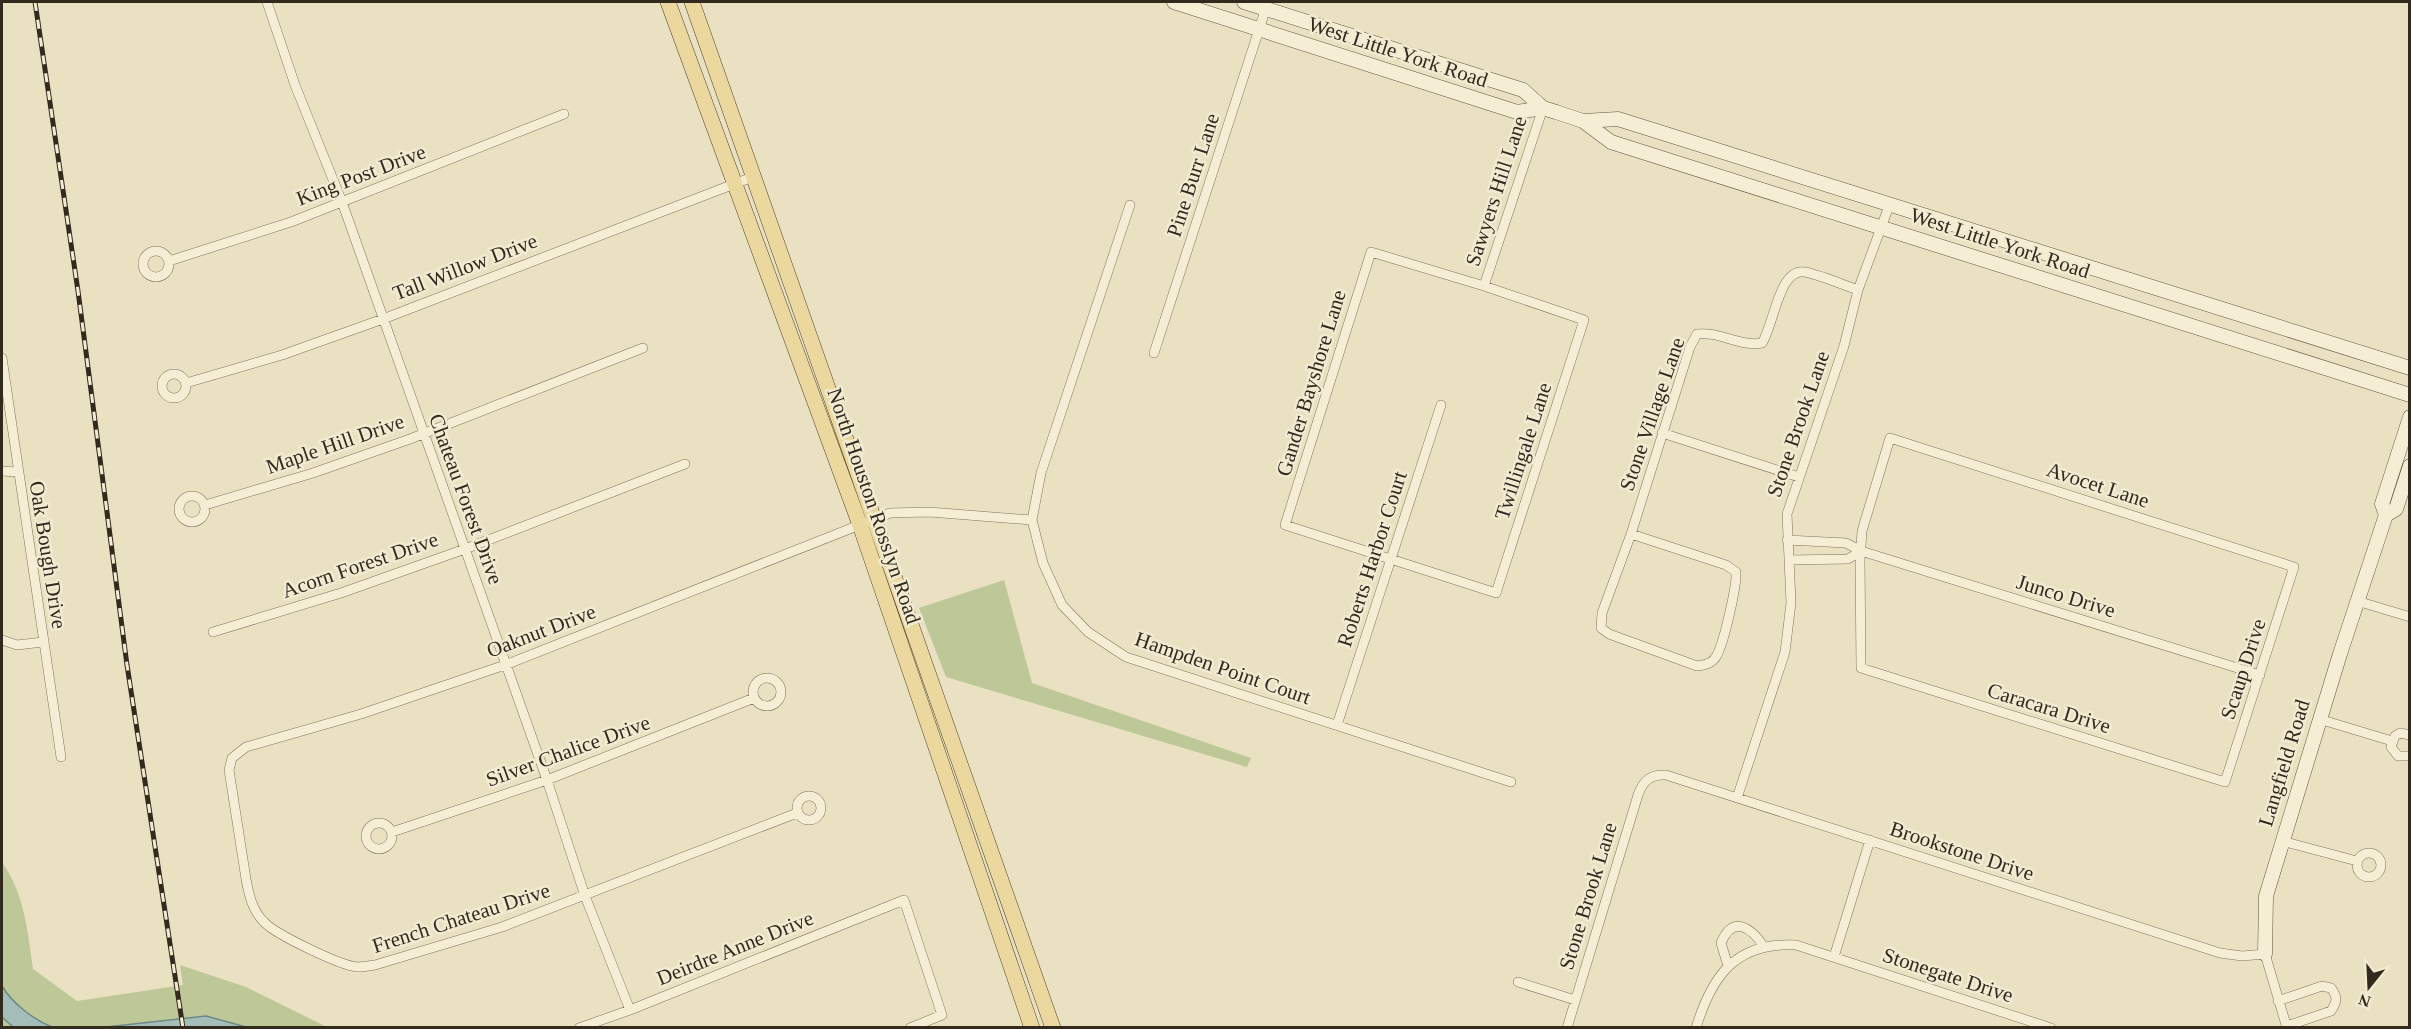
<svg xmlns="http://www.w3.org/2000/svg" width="2411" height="1029" viewBox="0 0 2411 1029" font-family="Georgia,serif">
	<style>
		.green { fill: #bdc798 }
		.water { fill: #a5bdb8; stroke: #6d8a85; stroke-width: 1.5 }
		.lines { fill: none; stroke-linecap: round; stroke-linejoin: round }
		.street-casing { stroke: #82735b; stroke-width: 10 }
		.secondary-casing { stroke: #64543f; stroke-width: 15 }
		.primary-casing { stroke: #50412f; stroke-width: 16 }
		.street { stroke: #f5eed5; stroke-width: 9 }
		.secondary { stroke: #f5eed5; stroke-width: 14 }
		.primary { stroke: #ead89e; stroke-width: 15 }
		.rail-casing { stroke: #332a1e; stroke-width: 5 }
		.rail { stroke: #f2ebd2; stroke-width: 3; stroke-dasharray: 9; stroke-linecap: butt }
		.labels { text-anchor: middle; stroke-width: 5; stroke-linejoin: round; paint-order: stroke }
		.street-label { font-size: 21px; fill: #332a1e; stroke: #f2ebd2 }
	</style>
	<rect width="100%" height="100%" fill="#eae1c3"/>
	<path class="green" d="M 1004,580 L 1032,683 L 1251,758 L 1247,767 L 946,677 L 919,608 Z
		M 2,862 C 24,893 28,932 33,969 L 77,1001 L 183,985 L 180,965 L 246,987 L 327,1027 L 2,1027 Z"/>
	<path class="water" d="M 2,986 C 12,1003 34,1020 52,1027 L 13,1027 L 2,1017 Z
		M 206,1016 L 246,1027 L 106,1027 Z"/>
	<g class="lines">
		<g class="street-casing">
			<path id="street" d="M 267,2 L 295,85 L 342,202 L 547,780 L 585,896 L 630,1010
				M 1130,205 L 1041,473 L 1032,520 L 1043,563 L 1062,605 L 1088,632 L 1126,657 L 1511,782
				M143 264a13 13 0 1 1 26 0a13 13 0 1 1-26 0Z
				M 1371,252 L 1484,286 L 1584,320 L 1496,593 L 1285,525 Z
				M 169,261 L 291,222 L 564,114
				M 1484,286 L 1543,108
				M 1154,353 L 1266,8
				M 2,358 L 61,757
				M162 386a12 12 0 1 1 24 0a12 12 0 1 1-24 0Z
				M 186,383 L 282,355 L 383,319 L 755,176
				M 1662,433 L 1799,477
				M 1890,438 L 2294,567 L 2225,782 L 1861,668 L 1860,561 L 1862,531 Z
				M 2,471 L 17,472
				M179 509a13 13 0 1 1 26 0a13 13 0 1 1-26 0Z
				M 205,505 L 313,473 L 410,439 L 643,348
				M 1631,534 L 1726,565 L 1736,572 C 1737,586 1724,642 1717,655 C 1713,663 1706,665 1697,666 L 1609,634 L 1601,628 L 1602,613 L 1631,534 L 1690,347 L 1697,334 C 1720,331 1739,347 1762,343 C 1774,325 1779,267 1805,272 C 1823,276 1841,284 1858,290
				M 1787,540 L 1846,543 L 1861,551 L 2260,675
				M 1789,560 L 1848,559 L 1861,551
				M 2357,601 L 2410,617
				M 213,632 L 341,593 L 465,549 L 685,464
				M 2,640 L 17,645 L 43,642
				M753 692a14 14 0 1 1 28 0a14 14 0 1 1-28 0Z
				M 2319,719 L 2392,741
				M 1337,725 L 1441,405
				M 2410,735 L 2400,733 L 2395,736 L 2391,747 L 2398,756 L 2410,756
				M797 808a12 12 0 1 1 24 0a12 12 0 1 1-24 0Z
				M 1737,798 L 1785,652 L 1791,603 L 1787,514 L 1844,346 L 1858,290 L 1889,206
				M 797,813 L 502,927 L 375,965 C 369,966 363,967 357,967 C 339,965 275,934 264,922 C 252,910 249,895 246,879 L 229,770 L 232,758 L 246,747 L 361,714 L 505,665 L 890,513 L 929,512 L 1032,520
				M366 836a13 13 0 1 1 26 0a13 13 0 1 1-26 0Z
				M 392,832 L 547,780 L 754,698
				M 2282,841 L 2357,861
				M2357 865a12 12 0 1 1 24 0a12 12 0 1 1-24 0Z
				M 1834,957 L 1870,840
				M 1728,966 L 1721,943 C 1733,914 1752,928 1764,947
				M 1518,982 L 1575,1000
				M 2278,1001 L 2322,986 L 2331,988 C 2338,997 2337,1002 2331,1011 L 2287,1026
				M 579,1028 L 630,1010 L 904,900 L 942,1015 L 910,1028
				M 1567,1028 L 1638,795 C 1643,781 1650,774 1666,775 L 2220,953 L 2242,956 L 2265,954 L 2287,1028
				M 1696,1028 C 1712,975 1736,942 1796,945 L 2051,1028"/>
		</g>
		<g class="secondary-casing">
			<path id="secondary" d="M 1174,2 L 1517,112 L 1543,108 L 1556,112 L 1583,121 L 1611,142 L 2410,395
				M 1244,2 L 1523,90 L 1543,108
				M 1583,121 L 1618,119 L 2410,368
				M 2386,515 L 2396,509 L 2410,466
				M 2265,954 L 2266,896 L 2340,654 L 2386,515 L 2382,504 L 2410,417"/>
		</g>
		<g class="primary-casing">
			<path id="primary" d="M 668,2 L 860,525 L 1032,1028
				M 692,2 L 1053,1028"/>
		</g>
		<use href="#street" class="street"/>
		<use href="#secondary" class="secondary"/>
		<use href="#primary" class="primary"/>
		<g class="rail-casing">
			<path id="rail" d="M 35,2 L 78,291 L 127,665 L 183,1028"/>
		</g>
		<use href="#rail" class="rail"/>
	</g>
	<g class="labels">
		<g class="street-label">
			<text transform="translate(1398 52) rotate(18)" y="7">West Little York Road</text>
			<text transform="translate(361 175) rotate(-21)" y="7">King Post Drive</text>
			<text transform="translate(1193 175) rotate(-72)" y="7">Pine Burr Lane</text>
			<text transform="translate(1496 191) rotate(-72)" y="7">Sawyers Hill Lane</text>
			<text transform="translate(2000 243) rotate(18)" y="7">West Little York Road</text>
			<text transform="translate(465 267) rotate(-21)" y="7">Tall Willow Drive</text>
			<text transform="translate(1311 383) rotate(-73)" y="7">Gander Bayshore Lane</text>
			<text transform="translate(1652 414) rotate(-71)" y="7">Stone Village Lane</text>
			<text transform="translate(1798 424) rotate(-71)" y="7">Stone Brook Lane</text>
			<text transform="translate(335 444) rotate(-19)" y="7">Maple Hill Drive</text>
			<text transform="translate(1523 451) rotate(-72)" y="7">Twillingale Lane</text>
			<text transform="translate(2098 485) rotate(18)" y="7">Avocet Lane</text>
			<text transform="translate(466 499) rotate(70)" y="7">Chateau Forest Drive</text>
			<text transform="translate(874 506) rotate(71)" y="7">North Houston Rosslyn Road</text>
			<text transform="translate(48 555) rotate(81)" y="7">Oak Bough Drive</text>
			<text transform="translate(1372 559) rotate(-72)" y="7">Roberts Harbor Court</text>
			<text transform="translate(360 565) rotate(-19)" y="7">Acorn Forest Drive</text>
			<text transform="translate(2066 596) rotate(17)" y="7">Junco Drive</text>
			<text transform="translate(541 631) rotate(-21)" y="7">Oaknut Drive</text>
			<text transform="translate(1223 668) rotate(19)" y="7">Hampden Point Court</text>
			<text transform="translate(2243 669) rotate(-72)" y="7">Scaup Drive</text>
			<text transform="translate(2049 708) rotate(17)" y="7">Caracara Drive</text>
			<text transform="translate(568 751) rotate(-20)" y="7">Silver Chalice Drive</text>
			<text transform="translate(2284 763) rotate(-73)" y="7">Langfield Road</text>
			<text transform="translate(1962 851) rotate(18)" y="7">Brookstone Drive</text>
			<text transform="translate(1588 896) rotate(-73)" y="7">Stone Brook Lane</text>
			<text transform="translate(461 918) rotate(-18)" y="7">French Chateau Drive</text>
			<text transform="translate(735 948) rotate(-22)" y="7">Deirdre Anne Drive</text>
			<text transform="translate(1948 975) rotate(18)" y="7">Stonegate Drive</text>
		</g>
	</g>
	<rect width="2411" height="1029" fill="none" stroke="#332a1e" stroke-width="6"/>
	<g transform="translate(2369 987) rotate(198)" stroke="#f2ebd2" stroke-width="4.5" paint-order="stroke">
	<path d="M0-4.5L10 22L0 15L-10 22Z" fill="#332a1e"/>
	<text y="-9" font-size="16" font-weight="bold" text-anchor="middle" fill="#332a1e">N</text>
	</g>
</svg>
